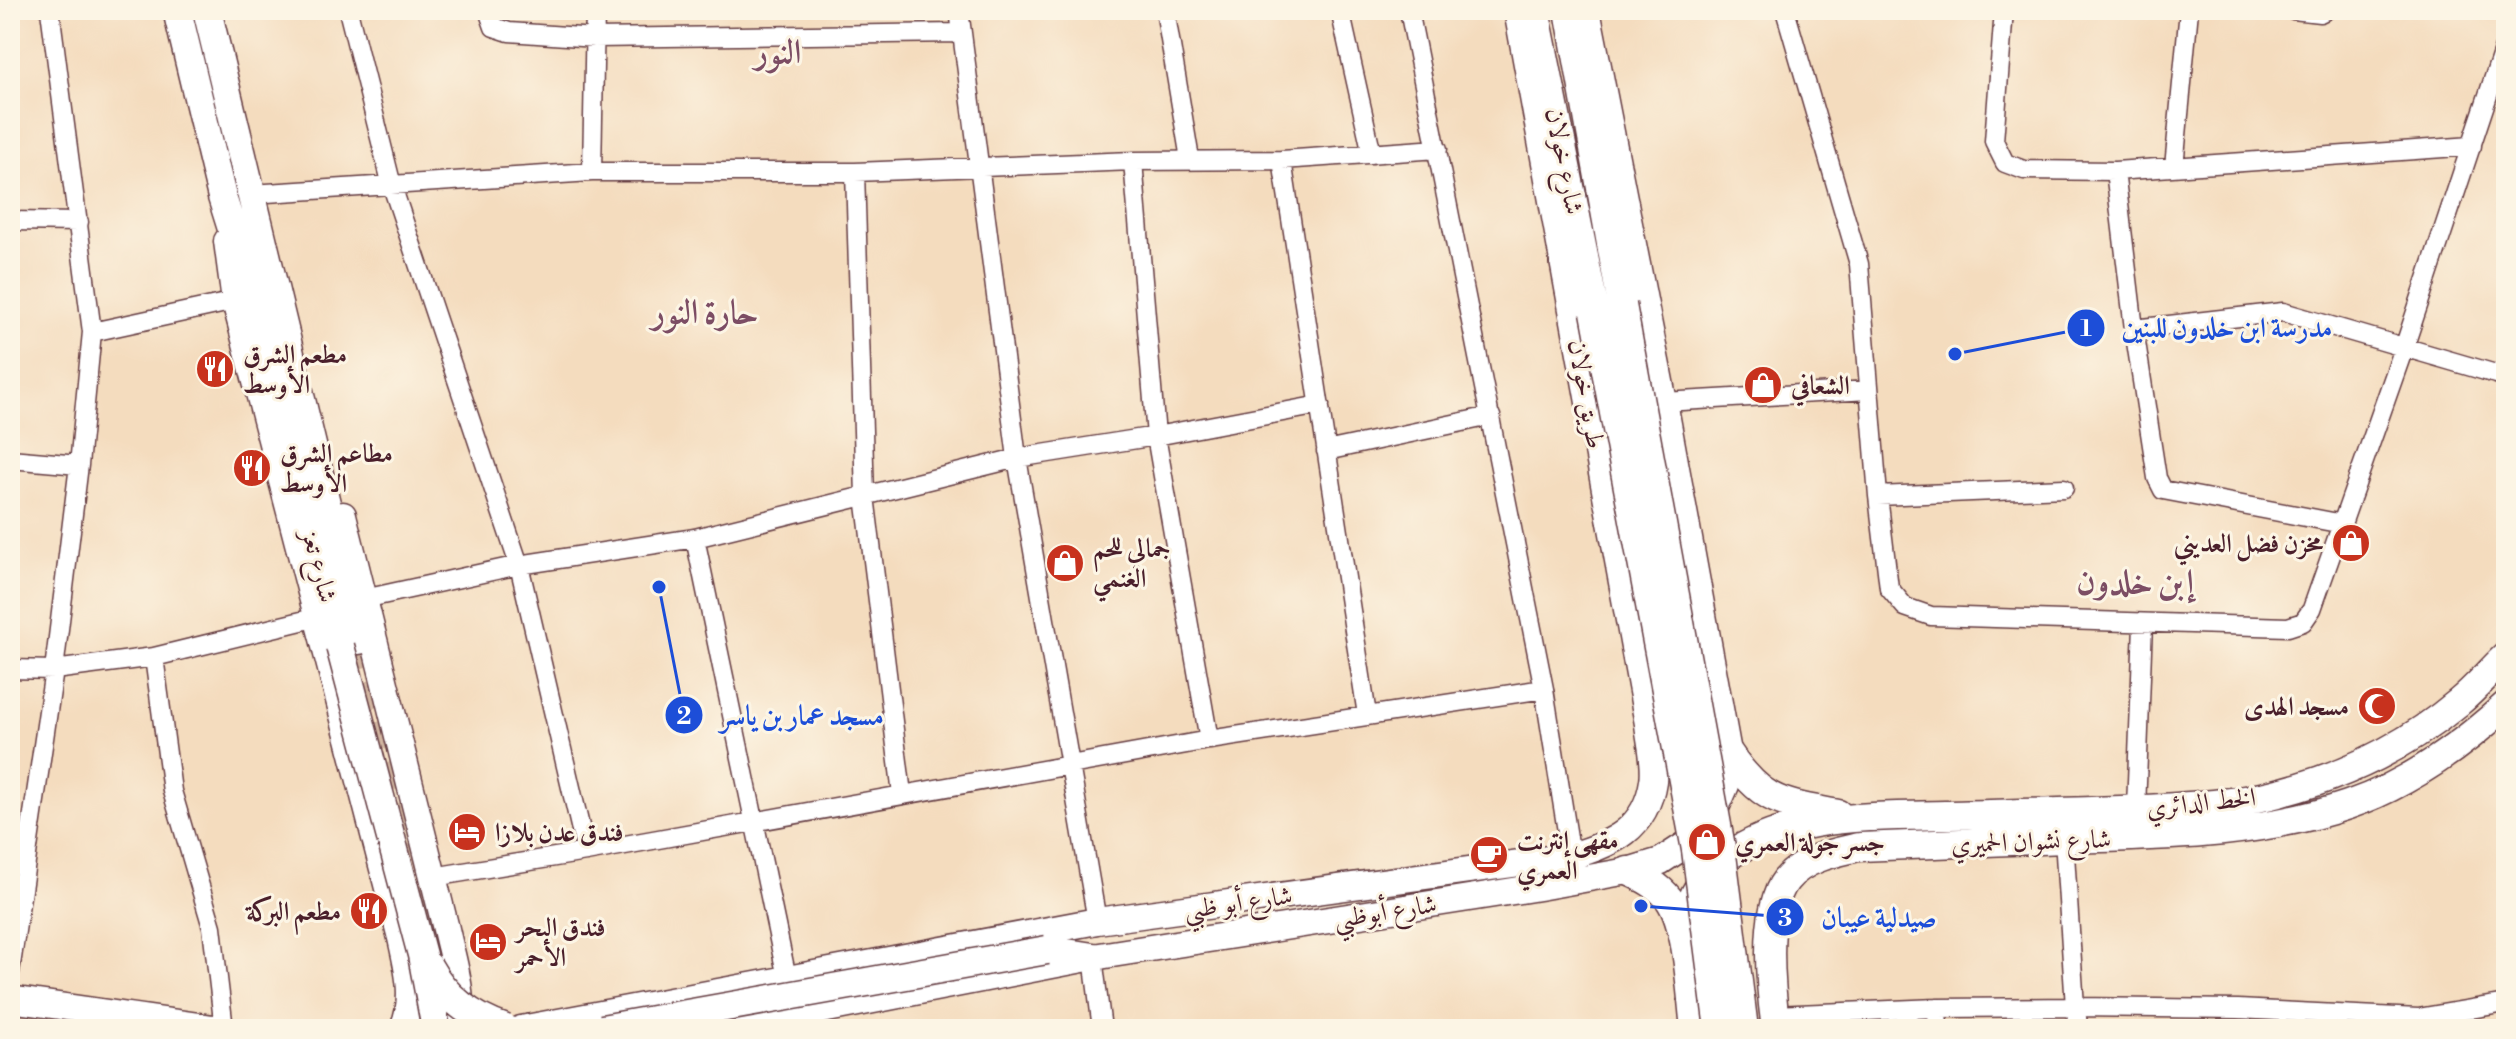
<svg xmlns="http://www.w3.org/2000/svg" width="2516" height="1039" viewBox="0 0 2516 1039" font-family="'Libre Bodoni',Amiri,serif">
	<style>
		.lines { fill: none; stroke-linecap: round; stroke-linejoin: round }
		.primary-tunnel { stroke: #d2b6a1; stroke-width: 28; stroke-dasharray: 28 14; stroke-linecap: butt }
		.street-casing { stroke: #643b41; stroke-width: 21 }
		.secondary-casing { stroke: #643b41; stroke-width: 29 }
		.primary-casing { stroke: #643b41; stroke-width: 31 }
		.street { stroke: #fff; stroke-width: 18 }
		.secondary { stroke: #fff; stroke-width: 26 }
		.primary { stroke: #fff; stroke-width: 28 }
		.primary-bridge-casing { stroke: #643b41; stroke-width: 31; stroke-linecap: butt }
		.primary-bridge { stroke: #fff; stroke-width: 28 }
		.labels { text-anchor: middle; stroke-width: 6; stroke-linejoin: round; paint-order: stroke }
		.street-label { font-size: 26px; fill: #4a1f2b; stroke: #fcf5e5 }
		.poi-label { font-size: 26px; font-weight: bold; fill: #4a1f2b; stroke: #fcf5e5; text-anchor: start }
		.district-label { font-size: 34px; font-weight: bold; fill: #7c4d64; stroke: #fcf5e5 }
		.leader { fill: none; stroke: #1d4ed8; stroke-width: 3 }
		.callout-dot { fill: #1d4ed8; stroke: #fcf5e5; stroke-width: 3 }
		.mark-label { font-size: 24px; text-anchor: middle; font-weight: bold; fill: #fff }
		.callout-label { font-size: 28px; text-anchor: middle; font-weight: bold; fill: #1d4ed8; stroke: #fcf5e5; stroke-width: 6; stroke-linejoin: round; paint-order: stroke }
	</style>
	<rect width="100%" height="100%" fill="#fcf5e5"/>
	<filter id="ink" filterUnits="userSpaceOnUse"><feTurbulence type="fractalNoise" baseFrequency=".0125" numOctaves="2"/><feDisplacementMap in="SourceGraphic" scale="16" xChannelSelector="R" yChannelSelector="G"/><feConvolveMatrix kernelMatrix="1 2 1 2 8 2 1 2 1" color-interpolation-filters="sRGB"/></filter>
	<filter id="wash" filterUnits="userSpaceOnUse"><feTurbulence type="fractalNoise" baseFrequency=".006" numOctaves="4" result="noise"/><feDisplacementMap in="SourceGraphic" scale="32" xChannelSelector="R" yChannelSelector="G"/><feGaussianBlur stdDeviation="1.8" result="paint"/><feColorMatrix in="noise" values="0 0 0 0 0 0 0 0 0 0 0 0 0 0 0 0 0 1.4 0 .05"/><feComposite in="paint" operator="in"/></filter>
	<g filter="url(#wash)">
		<rect width="100%" height="100%" fill="#f4dcbe"/>
	</g>
	<g filter="url(#ink)">
		<g class="lines">
			<path class="primary-tunnel" d="M 359,640 L 444,993
				M 10,1015 L 102,1029"/>
			<g class="street-casing">
				<path id="street" d="M 348,10 L 392,186 L 519,565 L 586,852
					M 488,10 L 494,27 L 509,32 L 595,38 L 961,33
					M 959,10 L 1017,458 L 1097,921
					M 1165,10 L 1190,159
					M 1340,10 L 1372,154
					M 1409,10 L 1544,689 L 1571,856
					M 1785,10 L 1859,264 L 1878,496 L 1889,588 L 1905,607 L 1931,616 L 2288,627 L 2303,622 L 2312,609 L 2404,348 L 2506,41
					M 2004,10 L 1994,141 L 2005,163 L 2024,170 L 2115,171 L 2472,146
					M 2293,10 L 2320,13 L 2326,10
					M 1282,160 L 1367,715
					M 1133,161 L 1156,436 L 1209,740
					M 2174,167 L 2189,10
					M 2115,171 L 2134,329 L 2157,478 L 2163,490 L 2343,524
					M 592,172 L 595,10
					M 855,172 L 865,496 L 902,794
					M 251,194 L 592,172 L 855,172 L 1133,161 L 1282,160 L 1438,149
					M 10,221 L 79,222
					M 2134,329 L 2283,312 L 2506,377
					M 92,332 L 235,301
					M 1664,402 L 1869,390
					M 1326,451 L 1491,416
					M 10,459 L 79,465
					M 1878,496 L 2064,488
					M 695,538 L 787,978
					M 364,599 L 519,565 L 695,538 L 1017,458 L 1156,436 L 1320,405
					M 154,657 L 172,791 L 212,927 L 224,1029
					M 10,669 L 54,670 L 154,657 L 318,617
					M 2136,809 L 2143,624
					M 2064,839 L 2075,1007 L 2079,1029
					M 433,877 L 586,852 L 1209,740 L 1544,689
					M 1093,957 L 1102,1029
					M 10,972 L 54,670 L 79,465 L 92,332 L 50,10
					M 1937,1008 L 1938,1029
					M 1774,1015 L 1937,1008 L 2075,1007 L 2238,1009 L 2418,1018 L 2506,1003"/>
			</g>
			<g class="secondary-casing">
				<path id="secondary" d="M 227,241 L 235,301 L 401,938 C 408,970 416,999 403,1029
					M 343,515 L 446,929 C 453,961 465,996 458,1029
					M 10,999 L 220,1029
					M 521,1029 L 1097,921 L 1571,856 C 1613,844 1646,829 1653,781 C 1656,764 1650,742 1648,724 L 1517,10
					M 725,1029 L 1093,957 L 1539,887 L 1628,871 L 1661,861 L 1690,842 L 1712,817 L 1726,785 L 1728,752 L 1664,402 L 1587,10"/>
			</g>
			<g class="primary-casing">
				<path id="primary" d="M 177,10 L 222,197 L 251,290 L 340,646
					M 207,10 L 359,640
					M 1535,10 L 1595,312
					M 1569,10 L 1622,305
					M 1728,752 C 1762,803 1781,803 1838,814
					M 1628,871 C 1644,878 1658,885 1669,899 C 1688,925 1691,996 1695,1029
					M 1682,931 C 1689,906 1697,880 1719,863 C 1782,813 1869,817 1945,815 C 2018,813 2090,812 2163,808 C 2202,805 2244,803 2282,792 C 2346,775 2408,745 2459,702 C 2476,688 2490,671 2506,656
					M 1047,950 L 1093,957
					M 1776,1029 C 1771,993 1762,910 1786,880 C 1804,858 1833,853 1859,847 C 1928,844 1997,841 2065,839 C 2160,836 2257,836 2348,805 C 2407,785 2460,747 2506,705"/>
			</g>
			<use href="#street" class="street"/>
			<use href="#secondary" class="secondary"/>
			<use href="#primary" class="primary"/>
			<g class="primary-bridge-casing">
				<path id="primary-bridge" d="M 1622,305 L 1721,847 L 1744,1029
					M 1595,312 L 1696,850 L 1719,1029
					M 340,646 L 422,955 L 436,1029
					M 428,966 C 445,997 473,1018 506,1029
					M 602,1029 L 1047,950"/>
			</g>
			<use href="#primary-bridge" class="primary-bridge"/>
		</g>
	</g>
	<defs>
		<g id="restaurant-disc" transform="scale(2)"><circle r="9.5" fill="#c8321e" stroke="#fcf5e5"/><path d="M-5-6h1v4h1v-4h1v4h1v-4h1v5L-1.5 .5V6h-2V.5L-5-1ZM5-6V6H3V1.5H1.5Q1.5-4 5-6Z" fill="#fff"/></g>
		<g id="shop-disc" transform="scale(2)"><circle r="9.5" fill="#c8321e" stroke="#fcf5e5"/><path d="M-5-2.5h2.3a2.7 3.5 0 0 1 5.4 0H5L5.5 6h-11ZM-1.5-2.5h3a1.5 2.3 0 0 0-3 0Z" fill="#fff"/></g>
		<g id="mosque-disc" transform="scale(2)"><circle r="9.5" fill="#c8321e" stroke="#fcf5e5"/><path d="M3.5-4.9A6 6 0 1 0 3.5 4.9A5 5 0 1 1 3.5-4.9Z" fill="#fff"/></g>
		<g id="hotel-disc" transform="scale(2)"><circle r="9.5" fill="#c8321e" stroke="#fcf5e5"/><path d="M-6-4.5h1.5V1H6V5H4.5V3h-9V5H-6ZM-4 0a1.8 1.8 0 1 1 3.6 0ZM.5 0V-2.5h3Q6-2.5 6 0Z" fill="#fff"/></g>
		<g id="cafe-disc" transform="scale(2)"><circle r="9.5" fill="#c8321e" stroke="#fcf5e5"/><path d="M-5.5-4.5H6V0H3Q3 3.5 0 3.5H-2.5Q-5.5 3.5-5.5 0ZM3-3.2v2h1.7v-2ZM-6 4.5H4V6H-6Z" fill="#fff"/></g>
	</defs>
	<g fill-rule="evenodd">
		<use href="#restaurant-disc" x="215" y="369"/>
		<use href="#shop-disc" x="1763" y="385"/>
		<use href="#restaurant-disc" x="252" y="468"/>
		<use href="#shop-disc" x="2351" y="543"/>
		<use href="#shop-disc" x="1065" y="563"/>
		<use href="#mosque-disc" x="2377" y="706"/>
		<use href="#hotel-disc" x="467" y="832"/>
		<use href="#shop-disc" x="1707" y="842"/>
		<use href="#cafe-disc" x="1489" y="855"/>
		<use href="#restaurant-disc" x="369" y="911"/>
		<use href="#hotel-disc" x="488" y="942"/>
	</g>
	<g class="labels">
		<g class="street-label">
			<text transform="translate(1565 161) rotate(79)" y="9">شارع خولان</text>
			<text transform="translate(1587 394) rotate(80)" y="9">طريق خولان</text>
			<text transform="translate(320 566) rotate(76)" y="9">شارع تعز</text>
			<text transform="translate(2201 802) rotate(-6)" y="9">الخط الدائري</text>
			<text transform="translate(2031 841) rotate(-2)" y="9">شارع نشوان الحميري</text>
			<text transform="translate(1238 902) rotate(-8)" y="9">شارع أبو ظبي</text>
			<text transform="translate(1385 911) rotate(-9)" y="9">شارع أبوظبي</text>
		</g>
		<g class="poi-label">
			<text x="243" y="363">مطعم الشرق<tspan x="243" dy="30">الأوسط</tspan></text>
			<text x="1791" y="394">الشعافي</text>
			<text x="280" y="462">مطاعم الشرق<tspan x="280" dy="30">الأوسط</tspan></text>
			<text x="2323" y="552" text-anchor="end">مخزن فضل العديني</text>
			<text x="1093" y="557">جمالي للحم<tspan x="1093" dy="30">الغنمي</tspan></text>
			<text x="2349" y="715" text-anchor="end">مسجد الهدى</text>
			<text x="495" y="841">فندق عدن بلازا</text>
			<text x="1517" y="849">مقهى إنترنت<tspan x="1517" dy="30">العمري</tspan></text>
			<text x="1735" y="851">جسر جولة العمري</text>
			<text x="341" y="920" text-anchor="end">مطعم البركة</text>
			<text x="516" y="936">فندق البحر<tspan x="516" dy="30">الأحمر</tspan></text>
		</g>
		<g class="district-label">
			<text x="778" y="63">النور</text>
			<text x="705" y="323">حارة النور</text>
			<text x="2135" y="593">إبن خلدون</text>
		</g>
	</g>
	<path class="leader" d="M1955 354L2086 328M659 587L684 715M1641 906L1785 917"/>
	<g class="callout-dot">
		<circle cx="1955" cy="354" r="8"/>
		<circle cx="659" cy="587" r="8"/>
		<circle cx="1641" cy="906" r="8"/>
		<circle cx="2086" cy="328" r="20"/>
		<circle cx="684" cy="715" r="20"/>
		<circle cx="1785" cy="917" r="20"/>
	</g>
	<g class="mark-label">
		<text x="2086" y="336">1</text>
		<text x="684" y="724">2</text>
		<text x="1785" y="926">3</text>
	</g>
	<g class="callout-label">
		<text x="2227" y="337">مدرسة ابن خلدون للبنين</text>
		<text x="802" y="725">مسجد عمار بن ياسر</text>
		<text x="1879" y="927">صيدلية عيبان</text>
	</g>
	<rect width="2516" height="1039" fill="none" stroke="#fcf5e5" stroke-width="40"/>
</svg>
